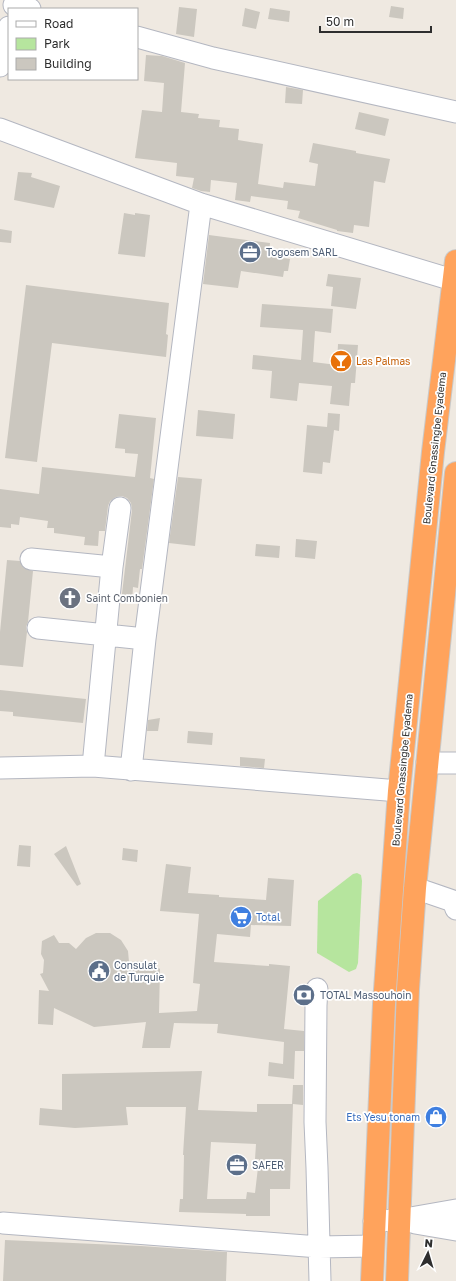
<svg xmlns="http://www.w3.org/2000/svg" width="456" height="1281" viewBox="0 0 456 1281" font-family="'Golos Text',sans-serif">
	<style>
		.green { fill: #b6e59e }
		.building { fill: #cbc7bf; fill-rule: evenodd }
		.lines { fill: none; stroke-linecap: round; stroke-linejoin: round }
		.minor-casing { stroke: #b4b7c1; stroke-width: 23 }
		.highway-casing { stroke: #c9c9c9; stroke-width: 24 }
		.minor { stroke: #fff; stroke-width: 21 }
		.highway { stroke: #ffa35c; stroke-width: 22 }
		.labels { text-anchor: middle; stroke-width: 3.5; stroke-linejoin: round; paint-order: stroke }
		.service-label { font-size: 10px; fill: #4e5e75; stroke: #fff; text-anchor: start }
		.food-label { font-size: 10px; fill: #c56008; stroke: #fff; text-anchor: start }
		.street-label { font-size: 10px; fill: #2e2e2e; stroke: #fff }
		.worship-label { font-size: 10px; fill: #5b616d; stroke: #fff; text-anchor: start }
		.shop-label { font-size: 10px; fill: #366cbe; stroke: #fff; text-anchor: start }
	</style>
	<rect width="100%" height="100%" fill="#efe9e1"/>
	<path class="green" d="M 357,873 L 361,875 L 362,881 L 358,963 L 356,969 L 349,972 L 317,953 L 318,901 L 353,874 Z"/>
	<path class="building" d="M 391,6 L 404,8 L 403,19 L 389,17 Z
		M 179,7 L 197,9 L 194,37 L 176,34 Z
		M 245,8 L 260,12 L 256,29 L 242,26 Z
		M 270,8 L 290,11 L 289,22 L 268,19 Z
		M 146,55 L 162,56 L 185,63 L 181,112 L 199,114 L 198,118 L 220,120 L 219,127 L 239,129 L 238,140 L 263,144 L 258,184 L 283,188 L 284,182 L 315,186 L 318,164 L 309,162 L 313,143 L 356,151 L 356,153 L 390,159 L 385,183 L 374,181 L 369,227 L 354,225 L 353,233 L 337,231 L 337,230 L 298,218 L 300,211 L 287,209 L 288,201 L 251,196 L 250,202 L 235,200 L 237,183 L 211,180 L 210,192 L 201,191 L 192,188 L 194,178 L 176,176 L 177,163 L 135,158 L 142,110 L 162,112 L 164,83 L 144,81 Z
		M 286,87 L 303,90 L 302,104 L 285,103 Z
		M 359,112 L 389,119 L 385,136 L 355,129 Z
		M 18,172 L 32,173 L 31,177 L 60,186 L 54,208 L 14,200 Z
		M 124,213 L 135,215 L 135,213 L 150,215 L 145,257 L 118,254 Z
		M 0,229 L 12,231 L 11,243 L 0,242 Z
		M 209,235 L 270,243 L 269,256 L 290,259 L 288,271 L 284,271 L 283,277 L 241,271 L 238,288 L 203,284 Z
		M 328,274 L 361,278 L 356,309 L 331,306 L 333,287 L 326,286 Z
		M 26,285 L 169,303 L 166,334 L 168,335 L 166,357 L 52,343 L 37,462 L 5,458 Z
		M 262,304 L 333,309 L 331,333 L 315,331 L 313,362 L 337,365 L 338,344 L 358,345 L 355,383 L 351,383 L 349,406 L 330,404 L 332,386 L 299,383 L 297,401 L 270,398 L 272,371 L 252,369 L 253,355 L 301,360 L 303,330 L 260,327 Z
		M 198,410 L 235,414 L 233,439 L 196,436 Z
		M 328,413 L 340,414 L 339,431 L 334,430 L 330,463 L 323,462 L 322,474 L 303,472 L 307,425 L 327,427 Z
		M 119,414 L 156,418 L 150,478 L 154,479 L 142,569 L 140,569 L 138,588 L 133,587 L 132,603 L 121,602 L 132,510 L 131,503 L 127,498 L 122,496 L 116,497 L 110,501 L 108,506 L 105,531 L 99,531 L 98,546 L 84,545 L 85,537 L 54,533 L 54,528 L 47,528 L 48,521 L 20,517 L 19,525 L 11,524 L 11,528 L 0,527 L 0,489 L 39,494 L 42,467 L 135,477 L 138,454 L 125,453 L 125,449 L 115,448 Z
		M 178,477 L 202,479 L 195,546 L 169,543 Z
		M 296,539 L 317,541 L 315,559 L 295,557 Z
		M 256,544 L 280,546 L 279,558 L 255,556 Z
		M 7,560 L 20,561 L 24,568 L 33,571 L 28,622 L 26,627 L 27,632 L 23,667 L 0,665 L 0,632 Z
		M 0,690 L 86,699 L 83,723 L 13,716 L 13,712 L 0,711 Z
		M 160,718 L 158,731 L 147,731 L 148,720 Z
		M 188,731 L 213,733 L 212,745 L 187,743 Z
		M 240,757 L 265,759 L 264,768 L 240,766 Z
		M 19,845 L 31,846 L 30,867 L 17,866 Z
		M 66,846 L 81,884 L 77,886 L 54,854 Z
		M 123,848 L 138,850 L 137,862 L 122,860 Z
		M 166,864 L 191,867 L 188,893 L 219,895 L 219,897 L 266,900 L 268,878 L 294,880 L 291,926 L 251,925 L 250,937 L 217,934 L 214,962 L 269,966 L 269,964 L 290,966 L 284,1029 L 304,1031 L 304,1051 L 295,1051 L 294,1079 L 268,1076 L 269,1062 L 283,1064 L 284,1042 L 217,1033 L 218,1024 L 174,1023 L 170,1048 L 142,1048 L 146,1022 L 94,1027 L 54,1008 L 53,1025 L 38,1024 L 39,990 L 49,991 L 40,974 L 43,973 L 44,960 L 41,954 L 42,941 L 54,935 L 59,943 L 69,943 L 76,949 L 86,938 L 96,933 L 110,933 L 121,940 L 128,951 L 129,962 L 143,961 L 151,963 L 160,969 L 159,1013 L 197,1011 L 200,984 L 193,983 L 199,914 L 160,911 Z
		M 202,1071 L 198,1110 L 257,1112 L 257,1104 L 292,1104 L 293,1085 L 303,1085 L 303,1105 L 293,1104 L 290,1189 L 270,1189 L 270,1216 L 246,1216 L 246,1214 L 179,1212 L 180,1199 L 183,1199 L 184,1155 L 183,1155 L 186,1107 L 126,1107 L 128,1125 L 75,1128 L 39,1125 L 40,1108 L 62,1110 L 62,1074 ZM 211,1142 L 256,1144 L 255,1159 L 259,1159 L 255,1193 L 247,1192 L 246,1199 L 207,1199 Z
		M 5,1240 L 141,1246 L 227,1252 L 226,1281 L 3,1281 Z"/>
	<g class="lines">
		<g class="minor-casing">
			<path id="minor" d="M 14,5 L 30,9
				M 137,37 L 213,58 L 456,112
				M 0,66 L 9,27
				M 0,129 L 201,204 L 456,281
				M 31,559 L 112,567
				M 38,628 L 145,639
				M 427,763 L 456,763
				M 93,766 L 112,567 L 120,508
				M 0,768 L 93,766 L 399,791
				M 131,770 L 145,639 L 201,204
				M 415,888 L 453,901 L 456,909
				M 317,989 L 316,1005 L 315,1122 L 317,1168 L 320,1281
				M 374,1221 L 399,1220 L 456,1210
				M 3,1223 L 319,1247 L 373,1246
				M 415,1223 L 456,1230"/>
		</g>
		<g class="highway-casing">
			<path id="highway" d="M 372,1281 L 384,1004 L 399,791 L 433,452 L 456,261
				M 397,1281 L 408,989 L 415,888 L 456,473"/>
		</g>
		<use href="#minor" class="minor"/>
		<use href="#highway" class="highway"/>
	</g>
	<defs>
		<g id="office-disc" transform="scale(1.15)"><circle r="9.5" fill="#5c6f8a" stroke="#fff"/><path d="M-6-3h4V-5.5h4V-3h4V5H-6ZM-1-4.5V-3h2v-1.5ZM-6 0V1H6V0Z" fill="#fff"/></g>
		<g id="bar-disc" transform="scale(1.15)"><circle r="9.5" fill="#e8710a" stroke="#fff"/><path d="M-6-5H6L.8 .8V4.5H3.5V6h-7V4.5H-.8V.8Z" fill="#fff"/></g>
		<g id="church-disc" transform="scale(1.15)"><circle r="9.5" fill="#6b7280" stroke="#fff"/><path d="M-1.2-6h2.4v3.5h3.3v2.4h-3.3V6h-2.4V-.1h-3.3v-2.4h3.3Z" fill="#fff"/></g>
		<g id="supermarket-disc" transform="scale(1.15)"><circle r="9.5" fill="#3f7fe0" stroke="#fff"/><path d="M-6-5.5h2.5l.6 2H6L4.5 2H-2.5L-4.4-4H-6ZM-1.5 3.2a1.3 1.3 0 1 0 .1 0ZM3 3.2a1.3 1.3 0 1 0 .1 0Z" fill="#fff"/></g>
		<g id="civic-disc" transform="scale(1.15)"><circle r="9.5" fill="#5c6f8a" stroke="#fff"/><path d="M-.6-6.5H3V-4.5H.6V-3L4-1V1h2V6H-6V1h2V-1L-.6-3ZM-1.2 2.5V6h2.4V2.5Z" fill="#fff"/></g>
		<g id="bank-disc" transform="scale(1.15)"><circle r="9.5" fill="#5c6f8a" stroke="#fff"/><path d="M-6-4H6V4H-6ZM0-2.3a2.3 2.3 0 1 0 0 4.6a2.3 2.3 0 1 0 0-4.6Z" fill="#fff"/></g>
		<g id="shop-disc" transform="scale(1.15)"><circle r="9.5" fill="#3f7fe0" stroke="#fff"/><path d="M-5-2.5h2.3a2.7 3.5 0 0 1 5.4 0H5L5.5 6h-11ZM-1.5-2.5h3a1.5 2.3 0 0 0-3 0Z" fill="#fff"/></g>
	</defs>
	<g fill-rule="evenodd">
		<use href="#office-disc" x="250" y="252"/>
		<use href="#bar-disc" x="341" y="361"/>
		<use href="#church-disc" x="70" y="598"/>
		<use href="#supermarket-disc" x="241" y="917"/>
		<use href="#civic-disc" x="99" y="971"/>
		<use href="#bank-disc" x="304" y="995"/>
		<use href="#shop-disc" x="436" y="1117"/>
		<use href="#office-disc" x="237" y="1165"/>
	</g>
	<g class="labels">
		<g class="service-label">
			<text x="266" y="256">Togosem SARL</text>
			<text x="114" y="969">Consulat<tspan x="114" dy="12">de Turquie</tspan></text>
			<text x="320" y="999">TOTAL Massouhoin</text>
			<text x="252" y="1169">SAFER</text>
		</g>
		<g class="food-label">
			<text x="356" y="365">Las Palmas</text>
		</g>
		<g class="street-label">
			<text transform="translate(434 448) rotate(-84)" y="4">Boulevard Gnassingbe Eyadema</text>
			<text transform="translate(402 770) rotate(-85)" y="4">Boulevard Gnassingbe Eyadema</text>
		</g>
		<g class="worship-label">
			<text x="86" y="602">Saint Combonien</text>
		</g>
		<g class="shop-label">
			<text x="256" y="921">Total</text>
			<text x="420" y="1121" text-anchor="end">Ets Yesu tonam</text>
		</g>
	</g>
	<rect x="8" y="8" width="130" height="72" fill="#ffffff" stroke="#ababab"/>
	<rect x="16" y="21" width="20" height="6" fill="#ffffff" stroke="#ababab"/>
	<text x="44" y="28" font-size="12" fill="#2e2e2e">Road</text>
	<rect x="16" y="38" width="20" height="12" fill="#b6e59e" stroke="#ababab"/>
	<text x="44" y="48" font-size="12" fill="#2e2e2e">Park</text>
	<rect x="16" y="58" width="20" height="12" fill="#cbc7bf" stroke="#ababab"/>
	<text x="44" y="68" font-size="12" fill="#2e2e2e">Building</text>
	<g transform="translate(428 1253) rotate(5)" stroke="#ffffff" stroke-width="3" paint-order="stroke">
	<path d="M0-3L7 15L0 10L-7 15Z" fill="#2e2e2e"/>
	<text y="-6" font-size="11" font-weight="bold" text-anchor="middle" fill="#2e2e2e">N</text>
	</g>
	<path d="M320 26v6h111v-6" fill="none" stroke="#2e2e2e" stroke-width="2"/>
	<text x="326" y="26" font-size="12" fill="#2e2e2e" stroke="#ffffff" stroke-width="3" paint-order="stroke">50 m</text>
</svg>
